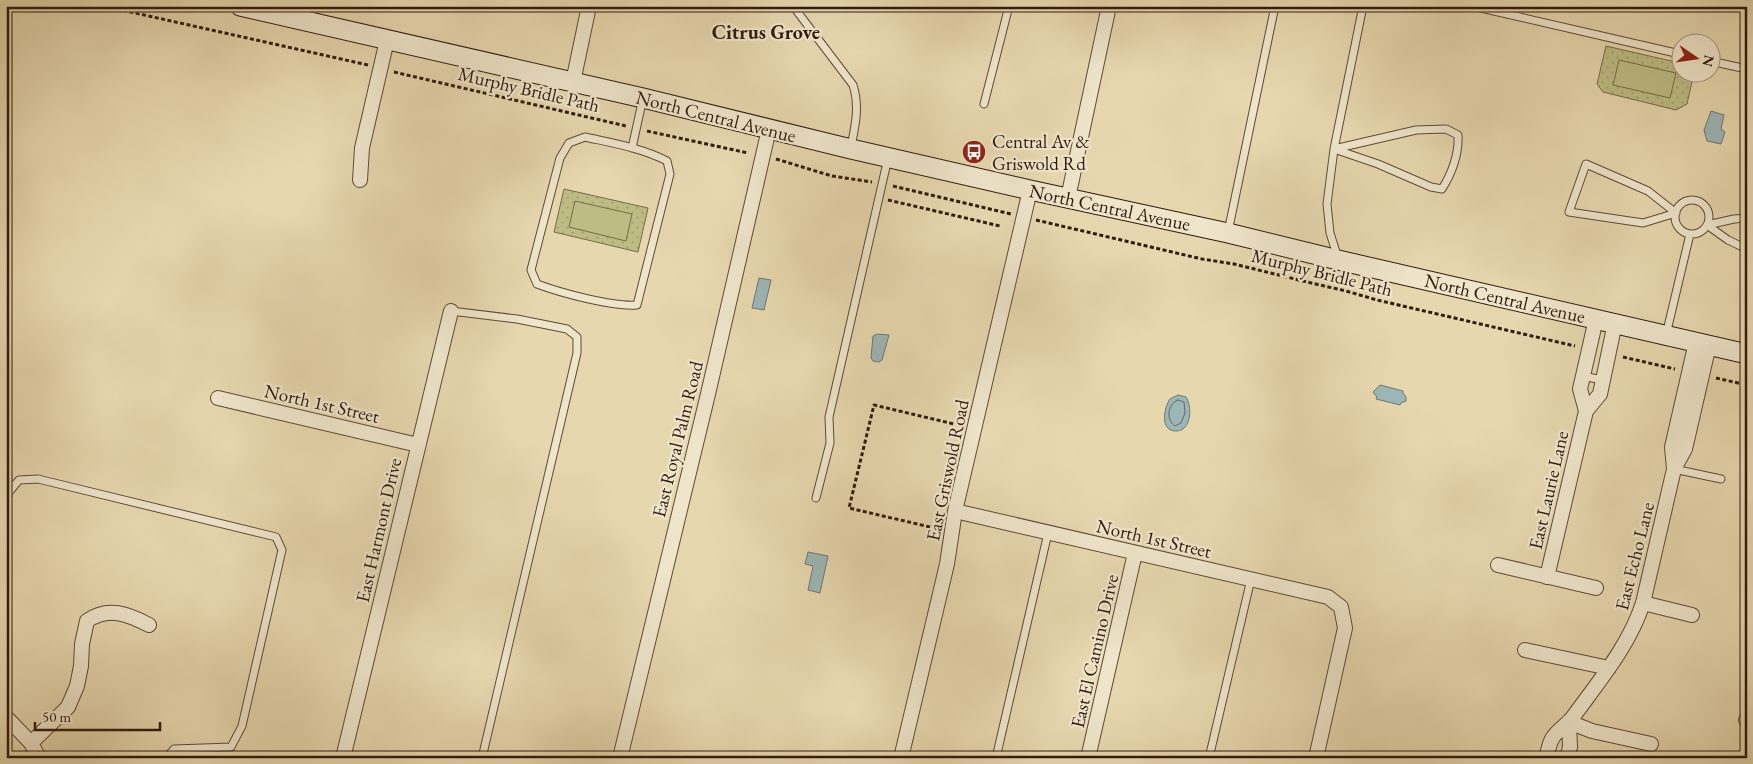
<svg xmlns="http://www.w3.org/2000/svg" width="1753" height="764" viewBox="0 0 1753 764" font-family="'EB Garamond',serif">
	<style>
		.grass { fill: url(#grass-dots); stroke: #766c4a }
		.garden { fill: #bdbc85; stroke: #766c4a }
		.water { fill: #9db6b7; stroke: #717873 }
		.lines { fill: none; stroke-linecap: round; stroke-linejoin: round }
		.shore { stroke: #666962; stroke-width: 1 }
		.lane-casing { stroke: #5e4b36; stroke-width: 9 }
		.street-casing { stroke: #5e4b36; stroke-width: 16 }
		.secondary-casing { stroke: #301c0e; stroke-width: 21 }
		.path { stroke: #301c0e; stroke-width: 3; stroke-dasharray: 4 2.5; stroke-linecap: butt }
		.lane { stroke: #efe5cb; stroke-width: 7 }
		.street { stroke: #efe5cb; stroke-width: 14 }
		.secondary { stroke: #efe5cb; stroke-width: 19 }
		.labels { text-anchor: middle; stroke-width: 4.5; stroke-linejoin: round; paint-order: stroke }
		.street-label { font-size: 19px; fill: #301c0e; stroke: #efe5cb }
		.poi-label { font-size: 19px; fill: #301c0e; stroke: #efe5cb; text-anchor: start }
		.neighbourhood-label { font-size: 20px; font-weight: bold; fill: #301c0e; stroke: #efe5cb }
	</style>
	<defs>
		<pattern id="grass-dots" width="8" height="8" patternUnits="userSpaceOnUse" patternTransform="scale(1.25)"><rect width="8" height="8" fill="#bdbc85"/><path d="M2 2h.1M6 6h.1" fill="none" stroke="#a3a172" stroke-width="1.8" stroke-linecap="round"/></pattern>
	</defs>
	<rect width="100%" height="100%" fill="#e7d7af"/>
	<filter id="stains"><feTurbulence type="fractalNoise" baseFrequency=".004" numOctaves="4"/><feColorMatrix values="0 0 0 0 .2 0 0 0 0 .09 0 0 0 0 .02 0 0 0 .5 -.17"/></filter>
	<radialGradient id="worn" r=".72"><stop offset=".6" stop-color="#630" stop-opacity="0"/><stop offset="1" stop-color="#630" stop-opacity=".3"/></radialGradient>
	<path class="grass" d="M 1606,46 L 1680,63 L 1680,72 L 1694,73 L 1687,104 L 1676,110 L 1603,92 L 1597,84 Z
		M 564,189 L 648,208 L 638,252 L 554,232 Z"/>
	<path class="garden" d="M 1619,60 L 1676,73 L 1670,98 L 1613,85 Z
		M 575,201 L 632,214 L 626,241 L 569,227 Z"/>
	<path class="water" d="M 1711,111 L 1724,115 L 1721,129 L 1725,132 L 1721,144 L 1707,141 L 1704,130 Z
		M 759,278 L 771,280 L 764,310 L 752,308 Z
		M 877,334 L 889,335 L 882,360 L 879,362 L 873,361 L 871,358 L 873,336 Z
		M 1380,385 L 1403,391 L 1403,393 L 1406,397 L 1406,401 L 1401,403 L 1400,405 L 1376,399 L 1377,397 L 1373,392 Z
		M 1178,395 L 1186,397 C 1192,406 1192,430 1177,431 C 1159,432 1164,407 1170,399 Z
		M 808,552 L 828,556 L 820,593 L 808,590 L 813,566 L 805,564 Z"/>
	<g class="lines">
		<path class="shore" d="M 1178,400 L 1184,402 L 1185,413 L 1181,423 L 1175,426 C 1166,420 1167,404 1178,400 Z"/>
		<g class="lane-casing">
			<path id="lane" d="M 793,6 L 853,85 C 860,107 855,126 851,147
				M 1472,6 L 1680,54
				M 1710,61 L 1747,69
				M 984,104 L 1009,6
				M 1446,129 L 1458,135 C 1459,154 1452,173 1442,189 L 1431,187 L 1378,164 L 1334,149 L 1416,130 Z
				M 585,137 C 612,143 642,148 667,161 L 670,174 L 637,305 C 613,307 561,293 537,284 L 531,270 L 560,158 L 569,143 Z
				M 632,148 L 643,98
				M 1586,164 L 1648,191 L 1676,213 L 1643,223 L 1569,212 Z
				M1675 217a17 17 0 1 1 34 0a17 17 0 1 1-34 0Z
				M 1747,218 L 1734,219 L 1707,225 L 1728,240 L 1747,249
				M 1228,232 L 1275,6
				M 1338,258 L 1330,233 L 1327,204 L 1334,149 L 1363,6
				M 451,311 L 517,319 L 567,329 L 577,337 L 577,353 L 482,758
				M 1666,335 L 1690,234
				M 1583,376 L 1602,380
				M 1674,469 L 1721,479
				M 816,498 L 830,443 L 829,417 L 888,158
				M 6,505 L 9,492 L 19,480 L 38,479 L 276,537 L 282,550 L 242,726 L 231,747 L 174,749 L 166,758
				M 996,758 L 1048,533
				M 1209,758 L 1251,579"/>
		</g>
		<g class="street-casing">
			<path id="street" d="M 573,82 L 589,6
				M 360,180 L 362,148 L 387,40
				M 1068,198 L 1109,6
				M 218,398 L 418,445
				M 1586,411 L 1580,389 L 1596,319
				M 1674,469 L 1672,447 L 1696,342
				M 955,511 L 1328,597 L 1341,607 L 1345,628 L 1316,758
				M 1498,565 L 1596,588
				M 1547,577 L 1586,411 L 1600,394 L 1615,323
				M 1643,603 L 1692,615
				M 1525,650 L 1609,668
				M 6,717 L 31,743 L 39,758
				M 1746,720 L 1747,719
				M 1569,722 L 1592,731 L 1651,744
				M 31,743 L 68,707 L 77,686 L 81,666 L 82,644 L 87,621 C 108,606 128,614 149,625
				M 343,758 L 451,311
				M 620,758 L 708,394 L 769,129
				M 901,758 L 947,564 L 955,511 L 1030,190
				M 1088,758 L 1135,553
				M 1546,758 C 1548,752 1549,744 1552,739 C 1556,731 1567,725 1573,717 C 1599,681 1629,646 1643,603 L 1674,469 L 1685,449 L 1709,345
				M 1567,758 L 1570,747 L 1569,722"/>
		</g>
		<g class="secondary-casing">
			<path id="secondary" d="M 240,6 L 643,98 L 851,149 L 1030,190 L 1228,233 L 1338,260 L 1747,354"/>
		</g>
		<path class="path" d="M 104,6 L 368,65
			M 394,72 L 626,126
			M 647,131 L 748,153
			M 776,159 L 832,176 L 872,182
			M 893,186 L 1011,214
			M 888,200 L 1000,226
			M 1036,220 L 1202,259 L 1234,264 L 1307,282 L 1346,291 L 1377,300 L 1575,346
			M 1623,357 L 1675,369
			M 1716,378 L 1747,385
			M 930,527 L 849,508 L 874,405 L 954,424"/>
		<use href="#lane" class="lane"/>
		<use href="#street" class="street"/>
		<use href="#secondary" class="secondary"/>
	</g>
	<defs>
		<g id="bus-disc" transform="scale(1.25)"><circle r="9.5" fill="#8f2418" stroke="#efe5cb"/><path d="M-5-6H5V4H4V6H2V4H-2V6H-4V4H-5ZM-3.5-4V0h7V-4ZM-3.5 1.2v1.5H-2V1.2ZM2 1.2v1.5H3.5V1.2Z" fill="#fff"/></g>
	</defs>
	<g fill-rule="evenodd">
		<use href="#bus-disc" x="974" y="152"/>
	</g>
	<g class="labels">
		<g class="street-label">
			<text transform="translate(529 89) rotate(13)" y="7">Murphy Bridle Path</text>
			<text transform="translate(716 116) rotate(14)" y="7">North Central Avenue</text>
			<text transform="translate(1110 207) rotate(12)" y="7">North Central Avenue</text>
			<text transform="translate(1322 272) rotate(14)" y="7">Murphy Bridle Path</text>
			<text transform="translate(1505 298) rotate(13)" y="7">North Central Avenue</text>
			<text transform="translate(322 403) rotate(13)" y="7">North 1st Street</text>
			<text transform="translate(677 439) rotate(-76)" y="7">East Royal Palm Road</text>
			<text transform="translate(947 470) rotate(-78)" y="7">East Griswold Road</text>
			<text transform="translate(1548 490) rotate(-77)" y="7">East Laurie Lane</text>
			<text transform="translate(378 530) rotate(-77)" y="7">East Harmont Drive</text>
			<text transform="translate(1154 538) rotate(13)" y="7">North 1st Street</text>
			<text transform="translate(1634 556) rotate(-76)" y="7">East Echo Lane</text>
			<text transform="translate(1094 651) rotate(-77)" y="7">East El Camino Drive</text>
		</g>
		<g class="poi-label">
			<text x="992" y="148">Central Av &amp;<tspan x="992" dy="22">Griswold Rd</tspan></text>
		</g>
		<g class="neighbourhood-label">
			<text x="766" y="39">Citrus Grove</text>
		</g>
	</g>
	<rect width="1753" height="764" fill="none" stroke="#e7d7af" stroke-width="25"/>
	<rect x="8" y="8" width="1738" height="749" fill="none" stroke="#301c0e" stroke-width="2.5"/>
	<rect x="12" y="12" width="1728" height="739" fill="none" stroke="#301c0e"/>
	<g transform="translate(1696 58) rotate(103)"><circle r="24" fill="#efe5cb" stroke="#a3957f"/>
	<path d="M0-4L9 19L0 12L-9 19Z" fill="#8f2418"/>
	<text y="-8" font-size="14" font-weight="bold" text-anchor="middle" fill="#301c0e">N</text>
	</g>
	<path d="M35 722v8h125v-8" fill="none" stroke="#301c0e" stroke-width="2.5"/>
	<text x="42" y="722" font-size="15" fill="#301c0e" stroke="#efe5cb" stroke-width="4" paint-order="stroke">50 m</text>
	<rect width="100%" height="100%" filter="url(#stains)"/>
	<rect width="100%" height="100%" fill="url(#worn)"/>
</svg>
